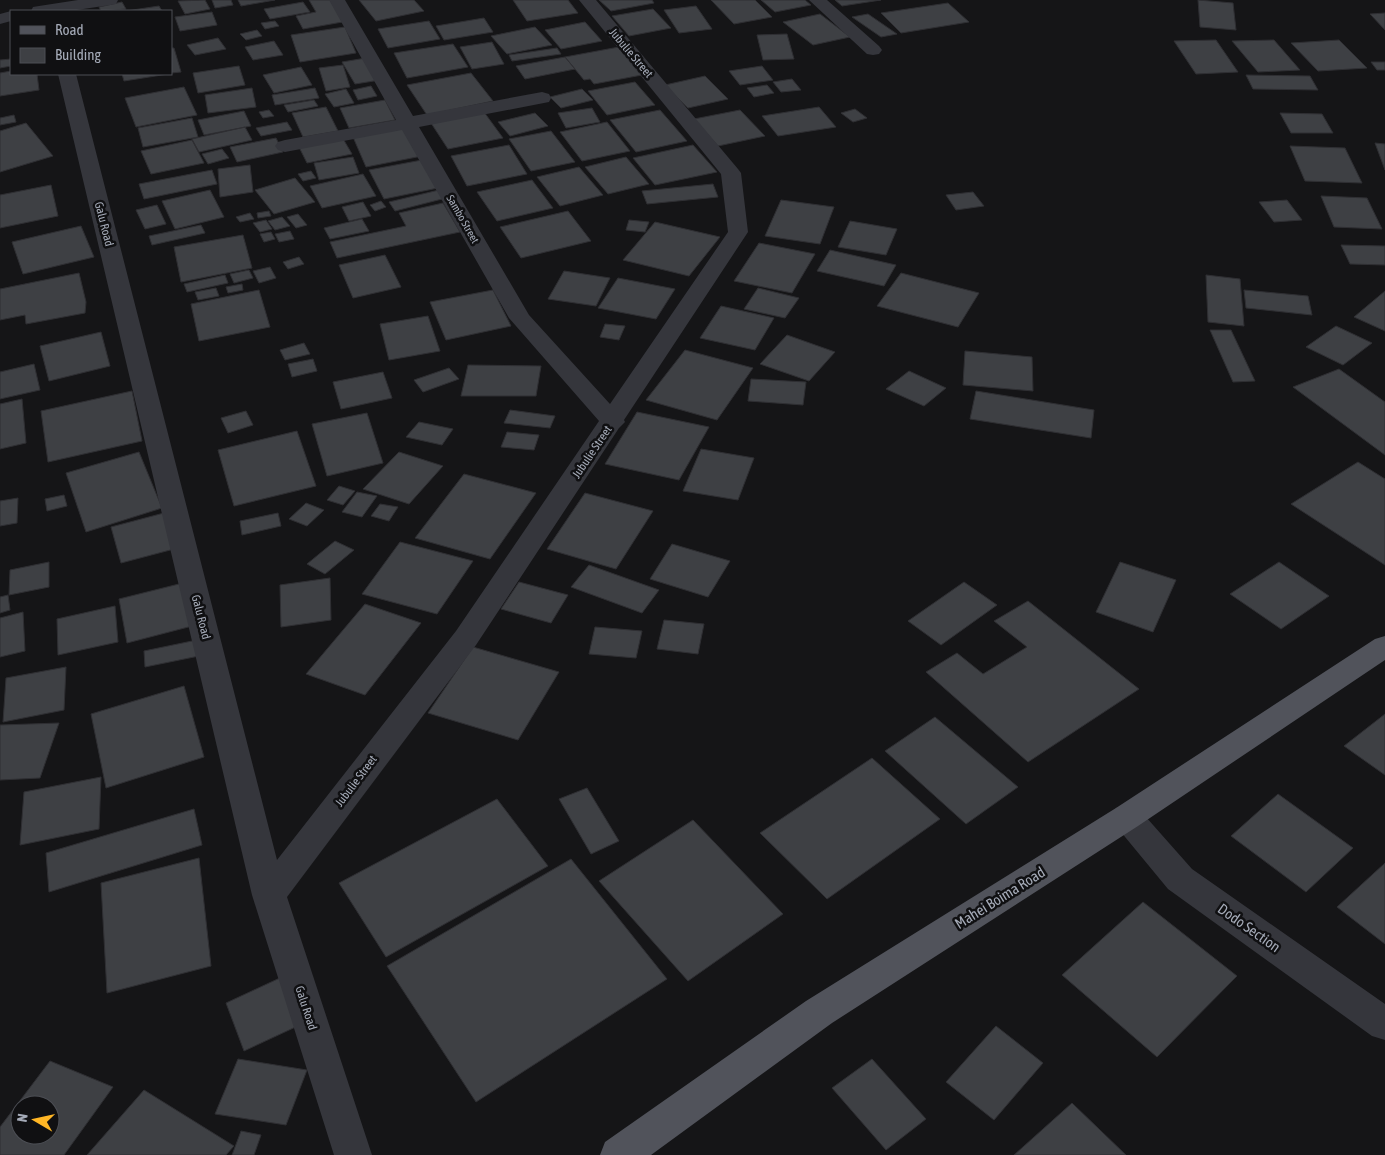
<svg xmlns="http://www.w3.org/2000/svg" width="1385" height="1155" viewBox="0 0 1385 1155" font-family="'Asap Condensed',sans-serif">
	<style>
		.building { fill: #3e4044; stroke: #2f2f33; fill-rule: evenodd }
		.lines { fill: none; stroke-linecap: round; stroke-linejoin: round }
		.minor { fill: #35363c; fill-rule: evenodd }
		.major { fill: #51535b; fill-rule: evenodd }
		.labels { text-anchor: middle; stroke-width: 5; stroke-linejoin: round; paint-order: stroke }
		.far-street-label { font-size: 11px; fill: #a5abb8; stroke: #101012 }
		.street-label { font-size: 12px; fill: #a5abb8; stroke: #101012 }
		.near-street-label { font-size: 15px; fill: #a5abb8; stroke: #101012 }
	</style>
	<rect width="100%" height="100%" fill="#151517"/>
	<path class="building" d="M 205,0 L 210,9 L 185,14 L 178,1 Z
		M 212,0 L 231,0 L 233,5 L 215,8 Z
		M 238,0 L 275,0 L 241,6 Z
		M 309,0 L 335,0 L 348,21 L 303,29 L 296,16 L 316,12 Z
		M 359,0 L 414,0 L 424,11 L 376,21 Z
		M 513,0 L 568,0 L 578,13 L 527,21 Z
		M 599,0 L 652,0 L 654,3 L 611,11 Z
		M 711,0 L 755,0 L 772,17 L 734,24 Z
		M 761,0 L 805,0 L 811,5 L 775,12 Z
		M 835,0 L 881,0 L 842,6 Z
		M 1198,0 L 1233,3 L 1236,30 L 1200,27 Z
		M 122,2 L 126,9 L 101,11 L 99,7 Z
		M 303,2 L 310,12 L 270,19 L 264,9 Z
		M 948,3 L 969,22 L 901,33 L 881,13 Z
		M 159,6 L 162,11 L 126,11 Z
		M 696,6 L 712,29 L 679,33 L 664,10 Z
		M 653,9 L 671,28 L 629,36 L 612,16 Z
		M 212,12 L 217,25 L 180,31 L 175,17 Z
		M 1385,13 L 1385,30 L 1370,14 Z
		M 820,14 L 850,37 L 813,45 L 783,22 Z
		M 868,14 L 897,34 L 881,37 L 852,17 Z
		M 484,18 L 493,32 L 444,40 L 436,26 Z
		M 275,21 L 279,26 L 265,29 L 261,23 Z
		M 429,21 L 440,39 L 388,48 L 378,29 Z
		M 585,22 L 602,41 L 561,49 L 545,30 Z
		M 345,27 L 356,53 L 300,62 L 291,35 Z
		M 535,27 L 552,45 L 507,54 L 491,36 Z
		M 257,30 L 262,36 L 246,40 L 240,34 Z
		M 787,34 L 794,59 L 763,60 L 757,35 Z
		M 218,38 L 226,49 L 195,55 L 187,45 Z
		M 1216,40 L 1238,72 L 1196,74 L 1174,41 Z
		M 1274,40 L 1300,70 L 1258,72 L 1232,41 Z
		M 1339,40 L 1367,68 L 1318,71 L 1291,43 Z
		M 274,41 L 283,55 L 253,60 L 245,47 Z
		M 492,42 L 504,64 L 472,69 L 460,47 Z
		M 453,44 L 468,67 L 407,78 L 394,53 Z
		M 619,47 L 642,75 L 594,84 L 590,79 L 584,80 L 565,57 Z
		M 171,48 L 174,48 L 181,72 L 171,73 Z
		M 557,48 L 561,54 L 512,61 L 509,55 Z
		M 565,57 L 575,69 L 525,79 L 516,66 Z
		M 366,58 L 380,80 L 355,84 L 342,62 Z
		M 11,59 L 11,66 L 0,68 L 0,60 Z
		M 1371,62 L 1385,62 L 1385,70 L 1377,70 Z
		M 343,65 L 350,87 L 326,91 L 319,68 Z
		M 239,66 L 245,85 L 198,93 L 193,73 Z
		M 762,66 L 773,80 L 740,85 L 729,71 Z
		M 301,67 L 312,85 L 274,93 L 263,75 Z
		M 11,71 L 11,74 L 37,74 L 39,90 L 0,96 L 0,73 Z
		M 471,73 L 493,101 L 427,115 L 407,85 Z
		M 122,74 L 168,74 L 124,81 Z
		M 1246,75 L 1310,76 L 1318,90 L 1253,89 Z
		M 705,76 L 728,99 L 688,108 L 665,85 Z
		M 792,79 L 801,90 L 781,92 L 773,82 Z
		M 635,82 L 655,105 L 607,115 L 588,91 Z
		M 767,85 L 774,93 L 754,97 L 747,88 Z
		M 371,86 L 377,96 L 358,100 L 353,90 Z
		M 184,87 L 197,115 L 136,127 L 125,98 Z
		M 252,88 L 256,107 L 208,113 L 205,95 Z
		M 315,88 L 319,98 L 275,105 L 272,95 Z
		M 346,89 L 354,103 L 334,107 L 325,94 Z
		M 582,89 L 593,100 L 561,108 L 550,97 Z
		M 314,100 L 318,106 L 288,112 L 284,105 Z
		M 385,100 L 395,120 L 349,128 L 340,108 Z
		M 326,107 L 338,131 L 303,137 L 292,113 Z
		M 819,107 L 836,127 L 778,136 L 762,116 Z
		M 592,108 L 600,122 L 566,128 L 558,113 Z
		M 855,109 L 867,118 L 853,122 L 841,113 Z
		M 269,110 L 274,116 L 263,118 L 259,112 Z
		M 660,110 L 687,141 L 636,152 L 610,120 Z
		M 740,110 L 765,136 L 718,146 L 694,119 Z
		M 244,111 L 251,126 L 204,135 L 198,120 Z
		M 484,112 L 503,138 L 448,149 L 431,123 Z
		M 535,113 L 548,126 L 510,136 L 498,122 Z
		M 1280,113 L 1322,114 L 1333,133 L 1291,133 Z
		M 14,115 L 16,122 L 0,125 L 0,118 Z
		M 192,118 L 198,137 L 143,147 L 138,128 Z
		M 287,122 L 292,130 L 261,136 L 256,128 Z
		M 607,122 L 630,151 L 582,161 L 560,132 Z
		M 26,123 L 53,156 L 0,172 L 0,131 Z
		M 245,127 L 252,140 L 199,152 L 192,139 Z
		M 407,128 L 422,156 L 366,167 L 353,137 Z
		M 551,131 L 575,162 L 531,171 L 509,139 Z
		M 342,137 L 352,154 L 307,163 L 298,145 Z
		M 276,138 L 283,152 L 237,162 L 230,147 Z
		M 192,140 L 204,163 L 151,174 L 141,151 Z
		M 1375,143 L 1385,144 L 1385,170 Z
		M 509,145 L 527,174 L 467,186 L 451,156 Z
		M 693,145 L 717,172 L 655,185 L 633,158 Z
		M 1290,146 L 1345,148 L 1362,183 L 1305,181 Z
		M 222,149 L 229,158 L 208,164 L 202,154 Z
		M 353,157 L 359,173 L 319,180 L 314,163 Z
		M 626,157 L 649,184 L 608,194 L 585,167 Z
		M 422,160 L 438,188 L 384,199 L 369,170 Z
		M 250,165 L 253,192 L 220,197 L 218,169 Z
		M 579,167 L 603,195 L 560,206 L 537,177 Z
		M 212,170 L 217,184 L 144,199 L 139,184 Z
		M 311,171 L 316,178 L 303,181 L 298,174 Z
		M 363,174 L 376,196 L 322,208 L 310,186 Z
		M 295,178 L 315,202 L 274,214 L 255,190 Z
		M 532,180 L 553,208 L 497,221 L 477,192 Z
		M 713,184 L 718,197 L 647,204 L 642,191 Z
		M 51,185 L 58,216 L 0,228 L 0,195 Z
		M 210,190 L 224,217 L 175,229 L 162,201 Z
		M 439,190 L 446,198 L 395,211 L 389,202 Z
		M 973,192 L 984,206 L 956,210 L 946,195 Z
		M 1321,196 L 1367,198 L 1382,229 L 1334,227 Z
		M 781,200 L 834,207 L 820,244 L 765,236 Z
		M 1287,200 L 1302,220 L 1274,222 L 1259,202 Z
		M 381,201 L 386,207 L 375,211 L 370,205 Z
		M 363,202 L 371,216 L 349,221 L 342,207 Z
		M 443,203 L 460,232 L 337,258 L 330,242 L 406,226 L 399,213 Z
		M 157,205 L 166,224 L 145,229 L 136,210 Z
		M 269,211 L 271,216 L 258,218 L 257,213 Z
		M 568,211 L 591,241 L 521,258 L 500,227 Z
		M 250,213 L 254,219 L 240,222 L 236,217 Z
		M 298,214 L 307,225 L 296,228 L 287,217 Z
		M 282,217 L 290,226 L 275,230 L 268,221 Z
		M 362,219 L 369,231 L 330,239 L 324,228 Z
		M 266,220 L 272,229 L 260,232 L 253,223 Z
		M 629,220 L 649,222 L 645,232 L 626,230 Z
		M 850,221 L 897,229 L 886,255 L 838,247 Z
		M 655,222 L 720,237 L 689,276 L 623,260 Z
		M 201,225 L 205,233 L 152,245 L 149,236 Z
		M 81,226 L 94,257 L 23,274 L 12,242 Z
		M 290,231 L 294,239 L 279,242 L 275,234 Z
		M 271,232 L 275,239 L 264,242 L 260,234 Z
		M 243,235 L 252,268 L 181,282 L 174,247 Z
		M 759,243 L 815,254 L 792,293 L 734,281 Z
		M 1341,245 L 1385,246 L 1385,265 L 1350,264 Z
		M 830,250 L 896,265 L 884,286 L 817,271 Z
		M 385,255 L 401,287 L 353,298 L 339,265 Z
		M 299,257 L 304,264 L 288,269 L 283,262 Z
		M 270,267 L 276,278 L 259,283 L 253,271 Z
		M 249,270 L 253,278 L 234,283 L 230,274 Z
		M 564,271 L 610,278 L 596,306 L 548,299 Z
		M 79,273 L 86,302 L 85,313 L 26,324 L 25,315 L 0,320 L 0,289 Z
		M 901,273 L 979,293 L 958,327 L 877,306 Z
		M 225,275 L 228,283 L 187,292 L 184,284 Z
		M 1206,275 L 1240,279 L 1244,326 L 1208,322 Z
		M 618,278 L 675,289 L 656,319 L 598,308 Z
		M 242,284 L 243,290 L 228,293 L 226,287 Z
		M 216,288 L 219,296 L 198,300 L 195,292 Z
		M 758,288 L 799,298 L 785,318 L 744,309 Z
		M 259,290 L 270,327 L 199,341 L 191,304 Z
		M 493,290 L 511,326 L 446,340 L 430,302 Z
		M 1244,290 L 1308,296 L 1312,315 L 1246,308 Z
		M 1385,291 L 1385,331 L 1354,317 Z
		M 721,306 L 774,318 L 755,350 L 700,338 Z
		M 428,316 L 440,351 L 389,360 L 380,324 Z
		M 605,324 L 625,326 L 619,340 L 600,337 Z
		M 1336,326 L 1372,343 L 1343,365 L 1306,347 Z
		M 1210,330 L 1231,330 L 1255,381 L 1233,382 Z
		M 101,332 L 110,366 L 49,381 L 40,346 Z
		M 787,335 L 835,352 L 809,381 L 760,364 Z
		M 304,343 L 310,354 L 285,360 L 280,350 Z
		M 685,350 L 753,368 L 717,420 L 646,400 Z
		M 965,351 L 1032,357 L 1033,391 L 963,385 Z
		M 313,359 L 317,371 L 292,377 L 288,364 Z
		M 34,364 L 40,390 L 0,399 L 0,372 Z
		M 468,365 L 541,366 L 536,396 L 461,396 Z
		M 449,368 L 459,379 L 423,392 L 414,380 Z
		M 1339,369 L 1385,402 L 1385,455 L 1293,387 Z
		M 909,371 L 946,388 L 924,406 L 886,389 Z
		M 383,372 L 392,398 L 341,409 L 333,382 Z
		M 751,379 L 806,382 L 803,405 L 748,401 Z
		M 132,391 L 142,441 L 48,462 L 41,411 Z
		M 976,391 L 1094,410 L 1091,438 L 970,419 Z
		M 22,399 L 26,443 L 0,449 L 0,404 Z
		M 510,410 L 555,416 L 550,428 L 504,423 Z
		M 246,411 L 253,425 L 228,433 L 221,418 Z
		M 637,412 L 709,427 L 679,480 L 605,464 Z
		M 367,413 L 383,463 L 327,476 L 312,424 Z
		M 419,422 L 453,429 L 442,445 L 406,437 Z
		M 297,431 L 316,486 L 234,506 L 218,450 Z
		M 507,432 L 539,435 L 534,450 L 501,447 Z
		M 701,449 L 754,458 L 738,500 L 683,491 Z
		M 139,452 L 162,508 L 86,532 L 66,473 Z
		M 399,452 L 443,466 L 409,504 L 363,489 Z
		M 1358,462 L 1385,479 L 1385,565 L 1291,504 Z
		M 464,474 L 536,493 L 490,559 L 415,538 Z
		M 339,486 L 355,491 L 343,505 L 327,500 Z
		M 357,492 L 377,496 L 362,517 L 342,512 Z
		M 585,493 L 653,511 L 616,569 L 547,549 Z
		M 64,495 L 67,506 L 47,511 L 45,499 Z
		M 18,498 L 17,523 L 0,526 L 0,501 Z
		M 306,503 L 324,510 L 307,526 L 289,519 Z
		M 380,504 L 398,507 L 389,521 L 371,516 Z
		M 164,513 L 174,549 L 121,563 L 111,527 Z
		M 278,513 L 281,526 L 242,535 L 240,521 Z
		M 335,541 L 354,550 L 325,574 L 307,564 Z
		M 400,542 L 473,561 L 437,614 L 362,594 Z
		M 672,544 L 730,561 L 708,597 L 650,579 Z
		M 49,562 L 49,587 L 9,595 L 10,570 Z
		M 1120,562 L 1176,580 L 1153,632 L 1096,612 Z
		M 1279,562 L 1329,596 L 1281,629 L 1230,594 Z
		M 589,565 L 659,590 L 642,613 L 571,587 Z
		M 330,578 L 331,620 L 281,627 L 280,585 Z
		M 187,582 L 196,625 L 127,643 L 119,599 Z
		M 519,582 L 568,595 L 551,623 L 501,609 Z
		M 964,582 L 997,605 L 941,645 L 908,621 Z
		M 8,595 L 10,610 L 0,613 L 0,597 Z
		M 1028,601 L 1139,689 L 1028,762 L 926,672 L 957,653 L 983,674 L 1027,647 L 994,621 Z
		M 365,604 L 421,623 L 365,695 L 306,674 Z
		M 115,606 L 118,642 L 58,655 L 57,619 Z
		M 23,612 L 25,651 L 0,657 L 0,618 Z
		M 664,620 L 704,624 L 698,654 L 657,649 Z
		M 595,627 L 642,631 L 636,658 L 589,654 Z
		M 197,640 L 199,656 L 145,667 L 144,651 Z
		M 473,647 L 559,672 L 518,740 L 428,713 Z
		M 66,667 L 64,710 L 3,722 L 6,678 Z
		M 184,686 L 204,757 L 106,788 L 91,714 Z
		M 1385,714 L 1385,775 L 1344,746 Z
		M 935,717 L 1018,787 L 966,824 L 885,751 Z
		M 59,723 L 40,778 L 0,780 L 0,725 Z
		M 872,758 L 940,819 L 827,899 L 760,833 Z
		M 101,777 L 99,829 L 20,845 L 24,792 Z
		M 587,788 L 619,841 L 591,854 L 559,799 Z
		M 1278,794 L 1353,848 L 1306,892 L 1231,836 Z
		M 497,799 L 548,866 L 386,957 L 339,883 Z
		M 194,809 L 202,845 L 49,892 L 46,853 Z
		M 693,820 L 783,914 L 688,981 L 599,881 Z
		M 199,858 L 211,966 L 107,993 L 101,883 Z
		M 571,859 L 667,979 L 476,1102 L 387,966 Z
		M 1385,863 L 1385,944 L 1337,907 Z
		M 1143,902 L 1237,976 L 1157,1057 L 1062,975 Z
		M 282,977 L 302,1024 L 244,1051 L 226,1003 Z
		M 996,1026 L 1043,1063 L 994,1120 L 946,1082 Z
		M 238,1059 L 307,1070 L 286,1125 L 215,1114 Z
		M 872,1059 L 926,1119 L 886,1150 L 832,1088 Z
		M 50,1061 L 113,1087 L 64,1155 L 0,1155 L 0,1127 ZM 20,1105 L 50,1105 L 50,1135 L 20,1135 Z
		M 144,1090 L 234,1146 L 226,1155 L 87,1155 Z
		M 1072,1103 L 1126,1155 L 1014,1155 Z
		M 241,1131 L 261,1135 L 254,1155 L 232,1155 Z"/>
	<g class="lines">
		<path class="minor" d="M 78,0 L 118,0 L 116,4 L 110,5 L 70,11 L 31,11 L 33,7 L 39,6 Z
			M 329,0 L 345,0 L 413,116 L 542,92 L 549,94 L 551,98 L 549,102 L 419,127 L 529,315 L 610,404 L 728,232 L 721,174 L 579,0 L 596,0 L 738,169 L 741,173 L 748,232 L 624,420 L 625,422 L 619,428 L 476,645 L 287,897 L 372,1155 L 334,1155 L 252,895 L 58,74 L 76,74 L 277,860 L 456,631 L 599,421 L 509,318 L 402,130 L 285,152 L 278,150 L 275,146 L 278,142 L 285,140 L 396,120 Z
			M 809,0 L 827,0 L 879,46 L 882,50 L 879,54 L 873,55 L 867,54 Z
			M 11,11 L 11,21 L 0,24 L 0,14 Z
			M 1127,804 L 1138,808 L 1192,869 L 1385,1004 L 1385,1040 L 1372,1036 L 1168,889 L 1116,826 L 1111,817 L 1116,808 Z"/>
		<path class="major" d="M 1385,636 L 1385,660 L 1138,826 L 832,1023 L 651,1155 L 600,1155 L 605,1142 L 806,1001 L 1116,808 L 1375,639 Z"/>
	</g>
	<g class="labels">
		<g class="far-street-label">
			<text transform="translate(463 219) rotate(60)" y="4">Sambo Street</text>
		</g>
		<g class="street-label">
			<text transform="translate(631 53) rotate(50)" y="4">Jubulie Street</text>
			<text transform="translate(104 224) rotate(76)" y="4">Galu Road</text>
			<text transform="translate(592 452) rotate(-56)" y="4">Jubulie Street</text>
			<text transform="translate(201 617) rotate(76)" y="4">Galu Road</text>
			<text transform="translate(356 781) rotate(-53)" y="4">Jubulie Street</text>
			<text transform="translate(306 1008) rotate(72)" y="4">Galu Road</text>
		</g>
		<g class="near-street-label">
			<text transform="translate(1000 898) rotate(-32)" y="5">Mahei Boima Road</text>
			<text transform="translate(1249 928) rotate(35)" y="5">Dodo Section</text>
		</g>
	</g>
	<rect x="10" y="10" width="162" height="65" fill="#101012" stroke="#4c4e54"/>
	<rect x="20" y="26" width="25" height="8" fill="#51535b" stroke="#4c4e54"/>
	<text x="55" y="35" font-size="15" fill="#a5abb8">Road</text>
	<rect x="20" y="48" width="25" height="15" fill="#3e4044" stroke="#4c4e54"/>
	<text x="55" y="60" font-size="15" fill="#a5abb8">Building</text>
	<g transform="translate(35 1120) rotate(279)"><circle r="24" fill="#101012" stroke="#4c4e54"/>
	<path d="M0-4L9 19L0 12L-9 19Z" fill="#ffb625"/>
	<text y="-8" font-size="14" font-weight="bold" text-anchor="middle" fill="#a5abb8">N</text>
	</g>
</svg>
